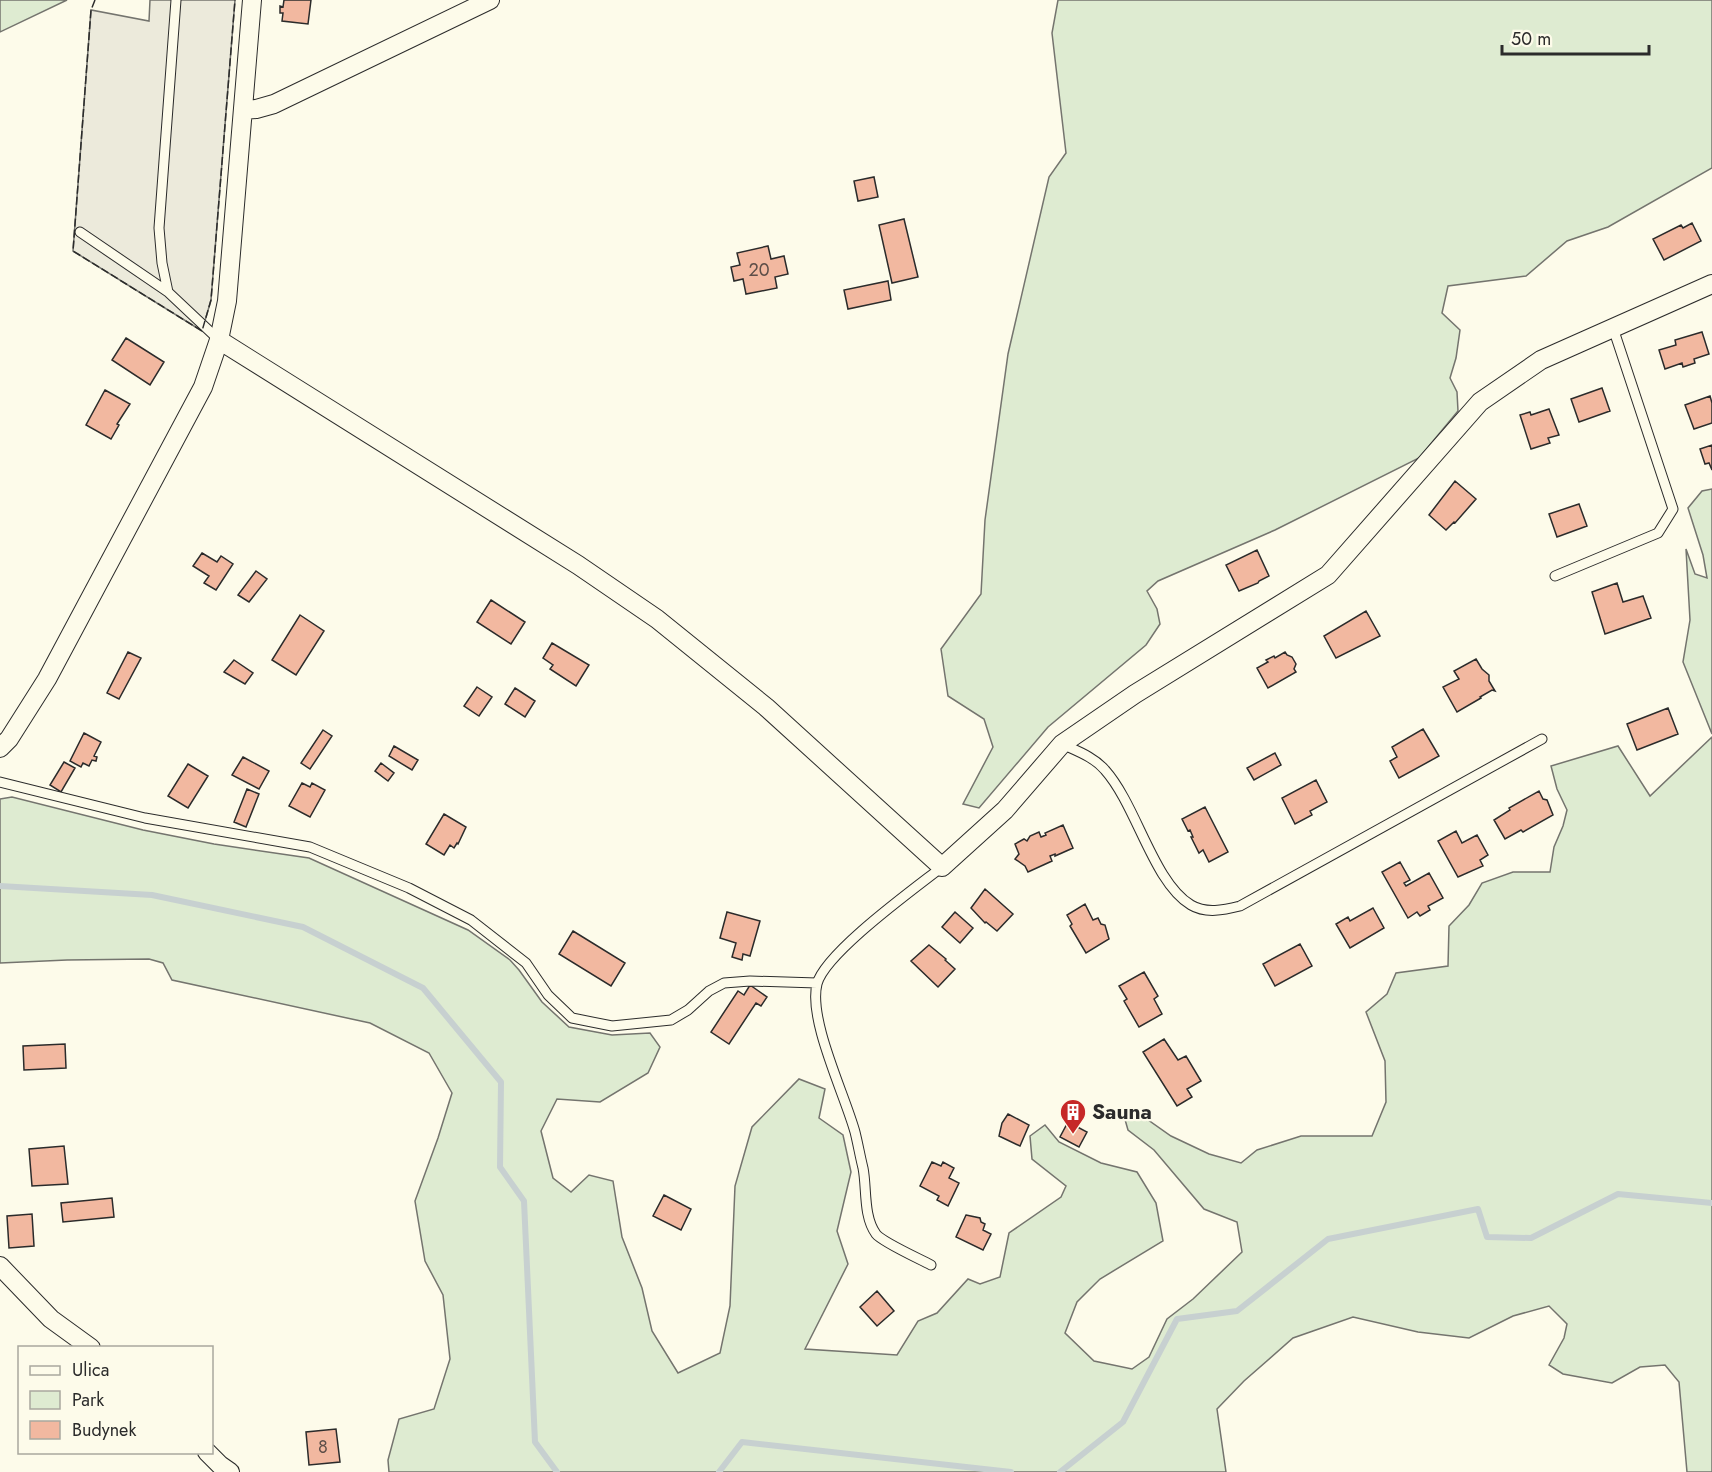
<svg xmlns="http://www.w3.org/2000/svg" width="1712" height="1472" viewBox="0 0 1712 1472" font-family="Jost,sans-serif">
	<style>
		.green { fill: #deebd1; stroke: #74746e; stroke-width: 1.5 }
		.parking { fill: #eceadb; stroke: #74746e; stroke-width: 1.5 }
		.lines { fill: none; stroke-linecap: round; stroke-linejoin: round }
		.stream { stroke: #c7d0d0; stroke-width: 6 }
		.building { fill: #f2b8a0; stroke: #2b2b2b; stroke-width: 1.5 }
		.service-casing { stroke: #2b2b2b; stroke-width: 11 }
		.minor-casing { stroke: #2b2b2b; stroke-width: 20 }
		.service { stroke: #fdfbea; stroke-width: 9 }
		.minor { stroke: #fdfbea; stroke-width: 18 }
		.fence { stroke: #2b2b2b; stroke-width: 1.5; stroke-dasharray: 8 3; stroke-linecap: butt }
		.labels { text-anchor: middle; stroke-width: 4.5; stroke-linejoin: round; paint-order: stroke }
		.number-label { font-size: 18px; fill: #5d4e48 }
		.poi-label { font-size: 21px; font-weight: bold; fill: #2b2b2b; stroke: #fdfbea; text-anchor: start }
	</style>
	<rect width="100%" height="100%" fill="#fdfbea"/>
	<path class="green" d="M 0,0 L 67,0 L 0,32 Z
		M 1058,0 L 1712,0 L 1712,168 L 1608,227 L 1567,241 L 1526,276 L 1448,286 L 1442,313 L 1460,330 L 1456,358 L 1450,378 L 1457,392 L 1458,411 L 1419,458 L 1275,530 L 1158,581 L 1147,591 L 1157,609 L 1160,624 L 1146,645 L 1048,727 L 979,808 L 963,804 L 993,747 L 984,719 L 948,696 L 941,649 L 981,594 L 985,520 L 1008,354 L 1049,177 L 1066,153 L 1052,33 Z
		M 1712,489 L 1712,734 L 1683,662 L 1690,620 L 1686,549 L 1695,574 L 1707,578 L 1703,555 L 1688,508 L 1702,491 Z
		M 1712,737 L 1712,1472 L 1687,1472 L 1679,1382 L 1665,1365 L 1640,1367 L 1612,1383 L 1563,1374 L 1549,1365 L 1564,1338 L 1567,1324 L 1549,1306 L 1513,1316 L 1469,1338 L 1418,1332 L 1353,1317 L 1293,1338 L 1244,1381 L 1217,1409 L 1226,1472 L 389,1472 L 388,1460 L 399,1419 L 434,1409 L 450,1359 L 443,1295 L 425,1261 L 415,1201 L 438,1138 L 452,1093 L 429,1053 L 370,1023 L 172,980 L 163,963 L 149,959 L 67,960 L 0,963 L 0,799 L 12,797 L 143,830 L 214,844 L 309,858 L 468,930 L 510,960 L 519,970 L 542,1002 L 569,1027 L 612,1035 L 650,1033 L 660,1047 L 648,1073 L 600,1102 L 557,1099 L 541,1131 L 553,1178 L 571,1192 L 589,1175 L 613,1181 L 622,1237 L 642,1288 L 652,1331 L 678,1373 L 720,1353 L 730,1306 L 735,1186 L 752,1127 L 799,1079 L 825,1089 L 819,1118 L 843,1135 L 851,1172 L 837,1231 L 848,1264 L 805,1349 L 897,1355 L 918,1321 L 937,1313 L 968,1279 L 980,1284 L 1000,1277 L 1009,1233 L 1061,1197 L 1066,1186 L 1032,1159 L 1030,1136 L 1045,1125 L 1059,1142 L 1101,1163 L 1137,1172 L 1156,1203 L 1163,1241 L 1100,1279 L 1077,1302 L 1065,1333 L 1094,1361 L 1132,1369 L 1149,1357 L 1167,1319 L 1193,1299 L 1242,1252 L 1237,1222 L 1204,1209 L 1154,1150 L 1128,1130 L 1124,1116 L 1141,1115 L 1171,1136 L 1209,1154 L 1241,1163 L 1257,1150 L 1301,1136 L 1372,1136 L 1386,1102 L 1385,1061 L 1366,1012 L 1387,994 L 1396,973 L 1448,966 L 1449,926 L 1469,905 L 1482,883 L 1513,872 L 1550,872 L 1554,847 L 1563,826 L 1567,810 L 1557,789 L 1551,766 L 1618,746 L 1650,796 Z"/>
	<path class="parking" d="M 150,0 L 235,0 L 211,300 L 202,331 L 73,251 L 91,10 L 149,21 Z"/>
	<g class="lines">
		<path class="stream" d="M 0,886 L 152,895 L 303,927 L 423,988 L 501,1082 L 500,1167 L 524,1201 L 535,1442 L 557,1472
			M 719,1472 L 742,1442 L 1011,1472
			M 1060,1472 L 1123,1422 L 1177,1319 L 1237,1311 L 1328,1239 L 1478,1209 L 1487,1237 L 1531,1238 L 1618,1194 L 1712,1203"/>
	</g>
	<path class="building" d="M 284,0 L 311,0 L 308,24 L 282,21 L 283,13 L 280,13 L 280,6 L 283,7 Z
		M 874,177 L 878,197 L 858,201 L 854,181 Z
		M 904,219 L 918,277 L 892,283 L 879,225 Z
		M 1692,223 L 1701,241 L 1664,260 L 1653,239 L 1681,225 L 1683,228 Z
		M 768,246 L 771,259 L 784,256 L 788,274 L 775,277 L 777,288 L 746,294 L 743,279 L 734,281 L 731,267 L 740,265 L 737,253 Z
		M 888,281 L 891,300 L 848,309 L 844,290 Z
		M 1702,332 L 1709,354 L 1694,359 L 1695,363 L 1683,367 L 1682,363 L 1665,369 L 1659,350 L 1676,345 L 1675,340 Z
		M 126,338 L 164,362 L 150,385 L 112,360 Z
		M 1602,388 L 1610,411 L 1579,422 L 1571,399 Z
		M 105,390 L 130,404 L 117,424 L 119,425 L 111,439 L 86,425 Z
		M 1710,396 L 1712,403 L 1712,423 L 1694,429 L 1685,405 Z
		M 1549,409 L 1559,435 L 1548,438 L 1550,443 L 1531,449 L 1520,415 L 1530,412 L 1531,415 Z
		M 1712,445 L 1712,470 L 1709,463 L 1705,464 L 1700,449 Z
		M 1455,481 L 1476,499 L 1455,523 L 1454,522 L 1446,530 L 1429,515 Z
		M 1579,504 L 1587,526 L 1557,537 L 1549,514 Z
		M 1257,550 L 1269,576 L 1259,581 L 1258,583 L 1239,591 L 1226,565 Z
		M 202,553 L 217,562 L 221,556 L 233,564 L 216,590 L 204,583 L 209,576 L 193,566 Z
		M 256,571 L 267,579 L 249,602 L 238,595 Z
		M 1617,583 L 1623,602 L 1643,596 L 1651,618 L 1605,634 L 1592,592 Z
		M 491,600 L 525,622 L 511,644 L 477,622 Z
		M 1366,611 L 1380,636 L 1336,658 L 1324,636 Z
		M 300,615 L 324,631 L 296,675 L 272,660 Z
		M 552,643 L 589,665 L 576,686 L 550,669 L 553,665 L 543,658 Z
		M 128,652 L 141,658 L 119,699 L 107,693 Z
		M 1285,652 L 1287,655 L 1292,657 L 1296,664 L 1294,669 L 1296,672 L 1268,688 L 1257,668 L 1268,662 L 1266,660 L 1274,656 L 1275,658 Z
		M 1476,659 L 1482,669 L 1489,675 L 1489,681 L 1495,691 L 1492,690 L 1480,697 L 1481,698 L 1457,712 L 1443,687 L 1459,679 L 1454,671 Z
		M 234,660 L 253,673 L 245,684 L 224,672 Z
		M 477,687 L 492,697 L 479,716 L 464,706 Z
		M 515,688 L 535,701 L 525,717 L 505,704 Z
		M 1668,708 L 1678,734 L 1637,750 L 1627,724 Z
		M 1423,729 L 1439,756 L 1399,778 L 1390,761 L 1397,757 L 1392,747 Z
		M 323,730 L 332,736 L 310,769 L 301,763 Z
		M 84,733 L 101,742 L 94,756 L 97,757 L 96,761 L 92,760 L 89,766 L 83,763 L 81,767 L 70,761 Z
		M 394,746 L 418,760 L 412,770 L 389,756 Z
		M 1275,753 L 1281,765 L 1254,780 L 1247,768 Z
		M 243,757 L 269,771 L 259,789 L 232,775 Z
		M 64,762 L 75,768 L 61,792 L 50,785 Z
		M 381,763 L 394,773 L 388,781 L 375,771 Z
		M 188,764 L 208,776 L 188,808 L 168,796 Z
		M 1316,780 L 1327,802 L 1310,811 L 1312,815 L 1295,824 L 1282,798 Z
		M 302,783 L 310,787 L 312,783 L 325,790 L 310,817 L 289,806 Z
		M 247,789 L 259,794 L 246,827 L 234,822 Z
		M 1539,791 L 1543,799 L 1547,800 L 1553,815 L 1523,832 L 1521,830 L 1505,839 L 1494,820 L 1510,810 L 1509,808 Z
		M 1205,807 L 1228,852 L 1209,862 L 1203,850 L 1199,853 L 1191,837 L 1193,837 L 1190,830 L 1188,831 L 1182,819 Z
		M 444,814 L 466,827 L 458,844 L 457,843 L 454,848 L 450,845 L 444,855 L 426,844 Z
		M 1063,825 L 1073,848 L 1055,856 L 1055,854 L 1050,856 L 1052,861 L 1028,872 L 1025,866 L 1015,859 L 1019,854 L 1015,844 L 1024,839 L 1027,841 L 1030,836 L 1039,832 L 1041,837 L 1046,835 L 1045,833 Z
		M 1456,831 L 1462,843 L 1477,835 L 1488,855 L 1480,860 L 1483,866 L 1458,877 L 1438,841 Z
		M 1400,862 L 1410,880 L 1404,883 L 1406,886 L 1429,873 L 1443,898 L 1428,906 L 1430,910 L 1420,916 L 1417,912 L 1408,918 L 1382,872 Z
		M 985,889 L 1013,914 L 997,931 L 986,922 L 985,923 L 971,908 Z
		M 1085,904 L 1093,920 L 1098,918 L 1101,924 L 1105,925 L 1109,939 L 1086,953 L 1070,926 L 1072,924 L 1067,915 Z
		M 1373,908 L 1384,928 L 1350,948 L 1336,924 L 1348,917 L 1350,921 Z
		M 727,912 L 760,921 L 750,956 L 743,954 L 742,960 L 732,957 L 736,943 L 720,938 Z
		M 955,912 L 973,928 L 960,943 L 942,927 Z
		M 573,931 L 625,963 L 611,986 L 559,954 Z
		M 1300,944 L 1312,966 L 1275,986 L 1263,964 Z
		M 929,945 L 946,959 L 945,960 L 955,969 L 938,987 L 911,961 Z
		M 1144,972 L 1158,996 L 1154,999 L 1162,1014 L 1139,1027 L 1124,1001 L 1127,999 L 1119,986 Z
		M 750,985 L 767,997 L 761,1006 L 756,1003 L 729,1044 L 711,1032 L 738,991 L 744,995 Z
		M 1164,1039 L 1178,1060 L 1186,1056 L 1201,1081 L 1187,1089 L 1192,1097 L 1177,1106 L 1143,1052 Z
		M 65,1044 L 66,1068 L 24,1070 L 23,1046 Z
		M 1008,1114 L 1029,1125 L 1020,1146 L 999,1136 L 1002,1123 Z
		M 1068,1122 L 1087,1132 L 1079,1147 L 1060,1137 Z
		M 64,1146 L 68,1184 L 32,1186 L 29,1149 Z
		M 932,1162 L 941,1166 L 943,1162 L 954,1168 L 949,1178 L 959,1183 L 948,1206 L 937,1200 L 939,1196 L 920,1186 Z
		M 664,1195 L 691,1209 L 681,1230 L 653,1216 Z
		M 112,1198 L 114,1217 L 63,1222 L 61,1203 Z
		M 32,1214 L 34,1246 L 9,1248 L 7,1216 Z
		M 966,1215 L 980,1218 L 981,1222 L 985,1224 L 983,1230 L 991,1234 L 983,1250 L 956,1237 Z
		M 877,1291 L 894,1311 L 877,1326 L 860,1307 Z
		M 336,1429 L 340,1462 L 309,1465 L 306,1432 Z"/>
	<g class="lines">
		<g class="service-casing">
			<path id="service" d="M 176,0 L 159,228 L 162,263 L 168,292 L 219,340
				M 80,232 L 168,292
				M 1555,576 L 1658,533 L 1673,509 L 1613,328
				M 1062,744 C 1077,751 1094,757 1105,770 C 1137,806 1153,882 1191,905 C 1206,914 1224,910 1240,906 L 1542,739
				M 0,782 L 145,818 L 310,847 L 409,888 L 471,920 L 526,963 L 548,995 L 572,1018 L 612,1026 L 671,1020 L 688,1010 L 709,991 L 724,983 L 750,981 L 817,983
				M 931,1265 C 920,1259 882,1242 876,1234 C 863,1216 867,1188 863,1168 C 860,1156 858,1144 855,1132 C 845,1095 808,1020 817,984 C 825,953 914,889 942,867"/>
		</g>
		<g class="minor-casing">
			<path id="minor" d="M 243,110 L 256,109 L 274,104 L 490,0
				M 219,340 L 578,565 L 657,619 L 766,707 L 942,867 L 1005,810 L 1062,744 L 1135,694 L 1328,575 L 1480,402 L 1541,360 L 1712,284
				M 0,748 L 9,739 L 47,679 L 203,387 L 219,340 L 227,301 L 252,0
				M 0,1266 L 51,1319 L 91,1348
				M 207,1452 L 220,1465 L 230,1472"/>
		</g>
		<use href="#service" class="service"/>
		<use href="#minor" class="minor"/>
		<path class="fence" d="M 95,0 L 91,10 L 73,251 L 202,331 L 211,300 L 235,0"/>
	</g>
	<defs>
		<g id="building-pin" transform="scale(1.35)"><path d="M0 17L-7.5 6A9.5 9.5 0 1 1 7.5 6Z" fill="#c62828" stroke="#fdfbea"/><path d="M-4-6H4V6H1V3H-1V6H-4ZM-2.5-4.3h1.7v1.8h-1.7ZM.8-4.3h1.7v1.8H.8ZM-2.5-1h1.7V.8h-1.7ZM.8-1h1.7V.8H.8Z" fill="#fff"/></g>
	</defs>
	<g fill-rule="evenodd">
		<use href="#building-pin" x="1073" y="1112"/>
	</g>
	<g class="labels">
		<g class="number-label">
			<text x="759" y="276">20</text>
			<text x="323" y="1453">8</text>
		</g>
		<g class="poi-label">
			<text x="1092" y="1119">Sauna</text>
		</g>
	</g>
	<rect x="18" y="1346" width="195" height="108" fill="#fdfbea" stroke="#a9a89e" stroke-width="1.5"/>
	<rect x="30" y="1366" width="30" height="9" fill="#fdfbea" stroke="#a9a89e" stroke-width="1.5"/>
	<text x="72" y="1376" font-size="18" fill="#2b2b2b">Ulica</text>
	<rect x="30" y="1391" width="30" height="18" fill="#deebd1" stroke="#a9a89e" stroke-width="1.5"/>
	<text x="72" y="1406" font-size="18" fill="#2b2b2b">Park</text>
	<rect x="30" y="1421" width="30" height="18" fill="#f2b8a0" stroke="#a9a89e" stroke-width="1.5"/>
	<text x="72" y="1436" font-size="18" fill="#2b2b2b">Budynek</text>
	<path d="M1502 45v9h147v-9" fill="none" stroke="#2b2b2b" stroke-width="3"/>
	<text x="1511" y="45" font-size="18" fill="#2b2b2b" stroke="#fdfbea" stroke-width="4.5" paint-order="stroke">50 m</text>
</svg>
